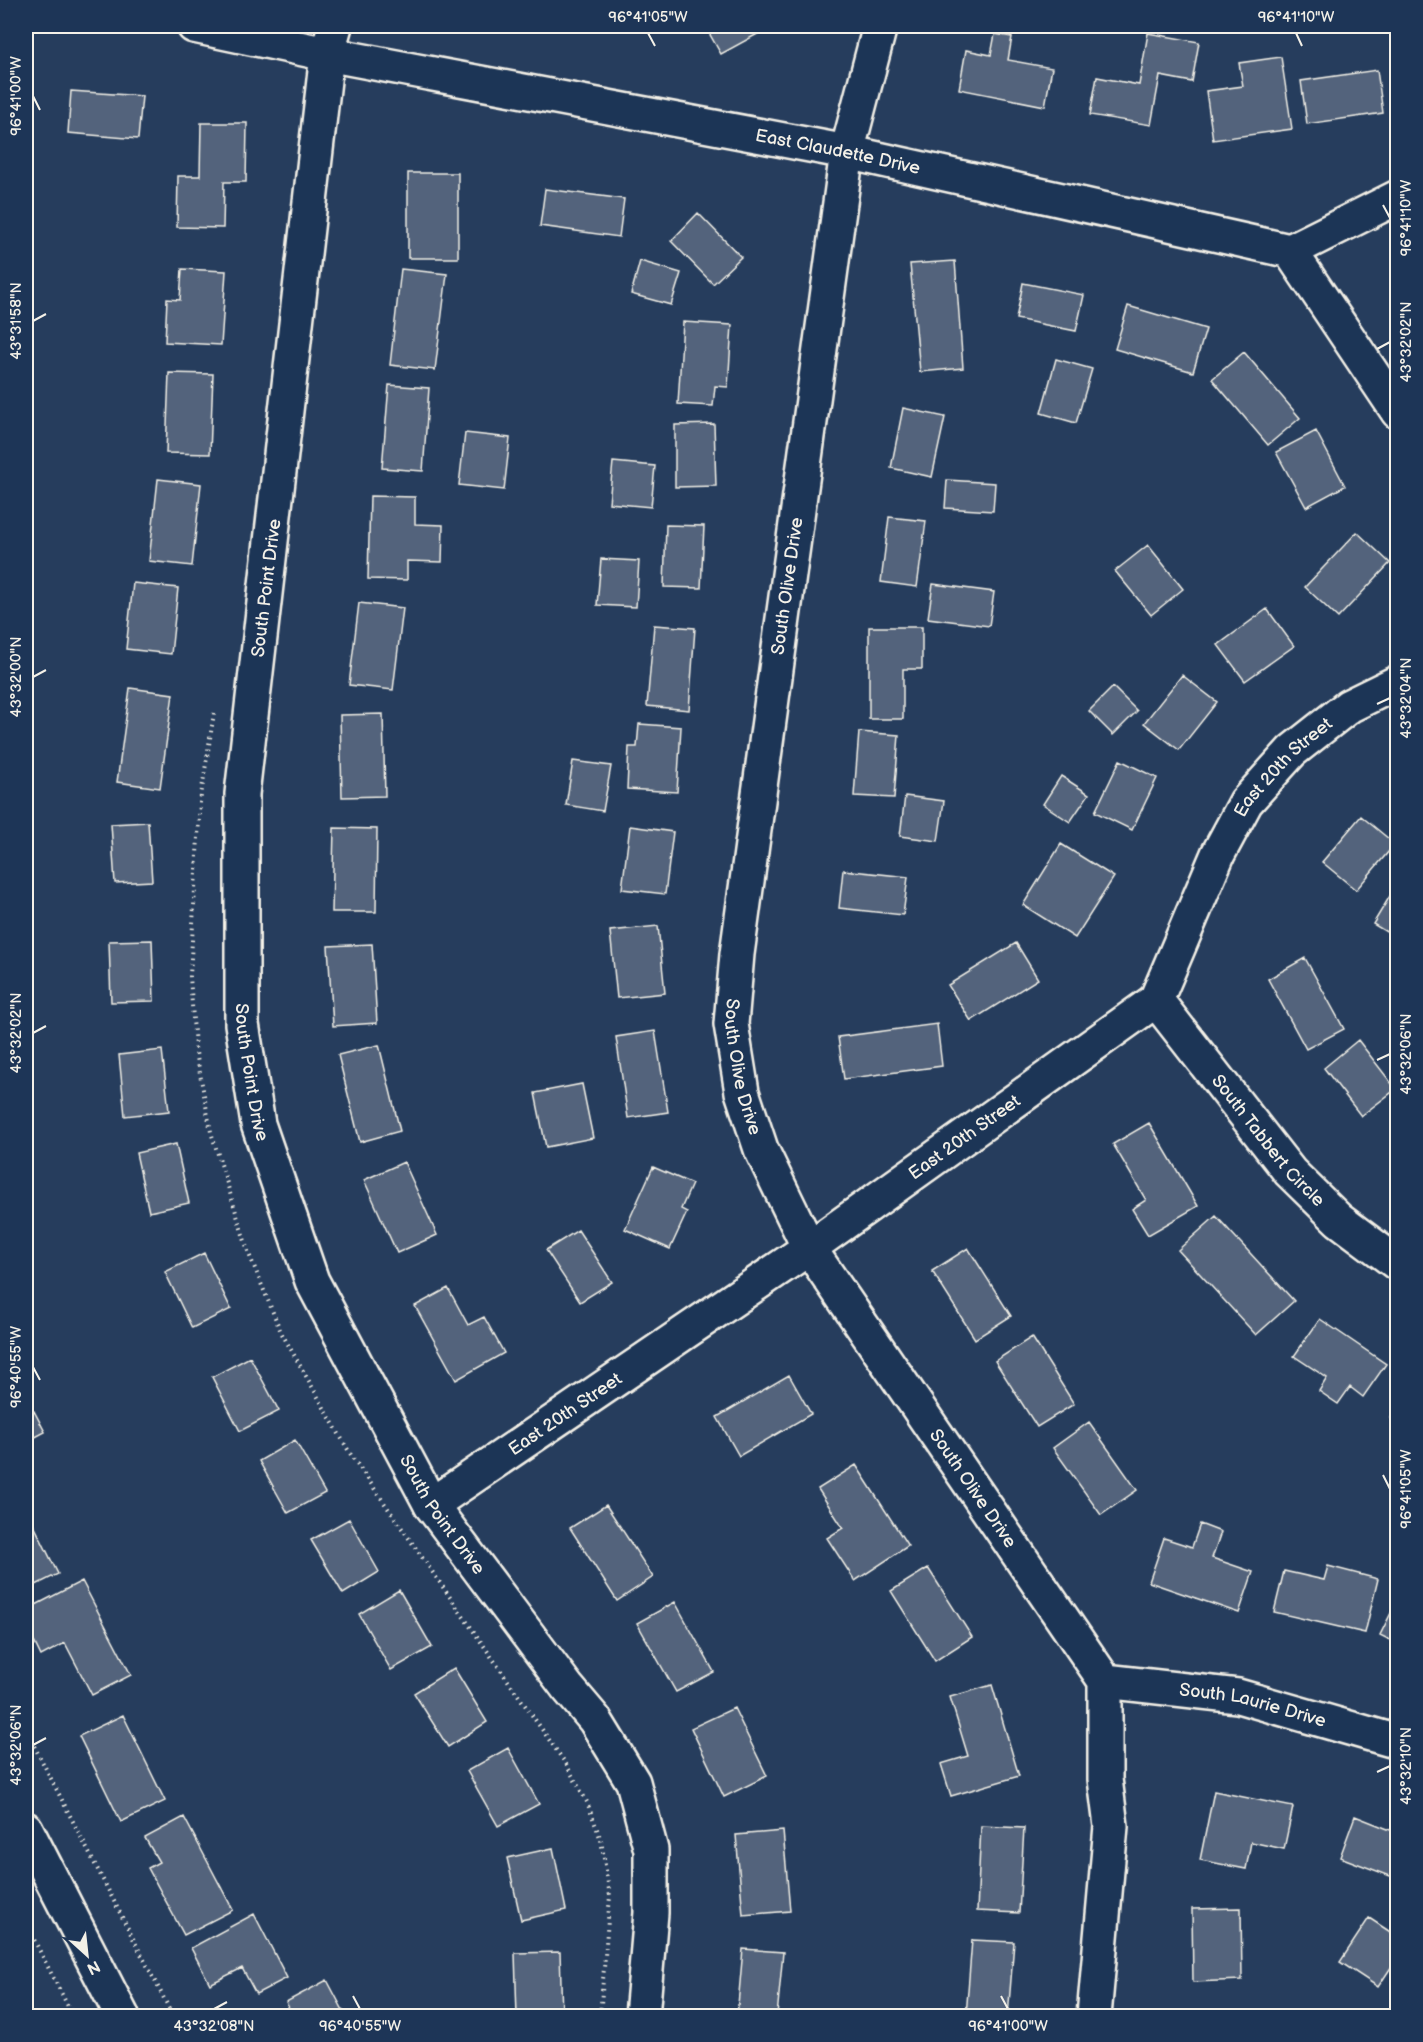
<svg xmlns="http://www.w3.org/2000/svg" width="1423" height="2042" viewBox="0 0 1423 2042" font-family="'Balsamiq Sans',sans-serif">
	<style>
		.building { fill: #52647b; stroke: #f4f1e8; stroke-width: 1.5 }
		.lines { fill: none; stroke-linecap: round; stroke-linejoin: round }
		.minor-casing { stroke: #f4f1e8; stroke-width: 38 }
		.tertiary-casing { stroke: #f4f1e8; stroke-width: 38 }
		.path { stroke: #f4f1e8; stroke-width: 4; stroke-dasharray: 1.5 4.5; stroke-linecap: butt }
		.minor { stroke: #1d3557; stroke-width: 33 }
		.tertiary { stroke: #1d3557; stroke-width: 33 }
		.ticks { fill: none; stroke: #f4f1e8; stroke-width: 2 }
		.labels { text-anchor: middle; stroke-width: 4.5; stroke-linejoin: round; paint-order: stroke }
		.street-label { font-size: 18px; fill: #f4f1e8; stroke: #1d3557 }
		.neatline { fill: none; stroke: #f4f1e8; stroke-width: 2 }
		.ticks-label { font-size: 15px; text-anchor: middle; fill: #f4f1e8 }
	</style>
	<rect width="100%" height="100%" fill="#263d5d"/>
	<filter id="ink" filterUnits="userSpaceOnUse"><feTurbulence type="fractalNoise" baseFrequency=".0167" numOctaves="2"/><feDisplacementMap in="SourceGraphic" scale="12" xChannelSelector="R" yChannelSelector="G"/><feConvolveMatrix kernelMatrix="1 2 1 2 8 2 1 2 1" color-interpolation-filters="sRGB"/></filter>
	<g filter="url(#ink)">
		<path class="building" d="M 705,26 L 772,26 L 721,54 Z
			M 1148,33 L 1199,42 L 1192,82 L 1160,76 L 1151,125 L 1090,115 L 1097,77 L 1139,85 Z
			M 995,34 L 1012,37 L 1008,60 L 1052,68 L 1045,106 L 959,89 L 966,50 L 991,55 Z
			M 1281,57 L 1292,129 L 1213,140 L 1206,91 L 1243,86 L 1239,63 Z
			M 1377,70 L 1383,113 L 1307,124 L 1301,81 Z
			M 71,91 L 142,96 L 138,139 L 68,133 Z
			M 201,123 L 247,123 L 246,182 L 224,182 L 223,228 L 177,227 L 178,176 L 200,176 Z
			M 408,173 L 458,173 L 458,258 L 408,258 Z
			M 545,189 L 624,199 L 619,237 L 540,226 Z
			M 698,213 L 741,257 L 713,284 L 671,241 Z
			M 640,261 L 681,273 L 671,305 L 631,294 Z
			M 955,261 L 963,368 L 920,372 L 910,264 Z
			M 182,269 L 226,271 L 221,345 L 165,342 L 167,299 L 180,300 Z
			M 401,269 L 447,274 L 435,370 L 390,365 Z
			M 1023,283 L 1084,295 L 1076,331 L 1016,319 Z
			M 1128,306 L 1206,329 L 1193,372 L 1115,349 Z
			M 683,322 L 732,325 L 728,387 L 715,386 L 713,406 L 678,404 Z
			M 1244,352 L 1300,418 L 1268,445 L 1212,379 Z
			M 1056,359 L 1092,369 L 1076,423 L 1041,413 Z
			M 169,373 L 213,374 L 210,454 L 166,453 Z
			M 389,385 L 429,388 L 423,471 L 382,468 Z
			M 903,408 L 945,417 L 932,477 L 891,468 Z
			M 714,424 L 716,486 L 675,487 L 675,425 Z
			M 1316,431 L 1345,486 L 1306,507 L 1276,452 Z
			M 465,433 L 510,438 L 504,490 L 459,485 Z
			M 613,462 L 655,466 L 651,507 L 609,503 Z
			M 158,479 L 201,484 L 192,566 L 149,561 Z
			M 947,480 L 995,483 L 993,511 L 945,508 Z
			M 370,496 L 415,497 L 415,524 L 443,525 L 442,562 L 407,561 L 407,580 L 368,579 Z
			M 889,517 L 926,521 L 917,587 L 881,582 Z
			M 666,525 L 704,526 L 701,588 L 664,587 Z
			M 1357,532 L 1390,563 L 1338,618 L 1305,587 Z
			M 1148,545 L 1183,589 L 1151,615 L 1115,571 Z
			M 601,559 L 639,561 L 636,607 L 597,605 Z
			M 133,583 L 178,588 L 171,654 L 126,649 Z
			M 933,584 L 994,592 L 989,626 L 928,618 Z
			M 359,603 L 403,608 L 393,690 L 349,685 Z
			M 1267,609 L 1294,646 L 1245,681 L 1218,645 Z
			M 654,625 L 695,628 L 689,710 L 647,706 Z
			M 869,627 L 922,627 L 922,669 L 903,669 L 903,719 L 869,719 Z
			M 1182,675 L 1217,702 L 1179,750 L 1144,723 Z
			M 1113,687 L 1137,711 L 1113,735 L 1089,711 Z
			M 130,688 L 173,694 L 160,788 L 117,782 Z
			M 383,714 L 385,796 L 342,797 L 340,715 Z
			M 639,724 L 681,727 L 677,792 L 627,789 L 629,747 L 637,747 Z
			M 859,732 L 899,735 L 894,798 L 854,796 Z
			M 1120,760 L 1157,778 L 1132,830 L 1095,812 Z
			M 573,761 L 611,766 L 603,811 L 566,805 Z
			M 1061,776 L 1089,794 L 1070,822 L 1043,804 Z
			M 905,796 L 944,801 L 938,841 L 900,836 Z
			M 1361,816 L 1395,844 L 1356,890 L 1322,862 Z
			M 148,822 L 152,881 L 115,883 L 111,824 Z
			M 630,826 L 673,832 L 665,894 L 622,889 Z
			M 334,828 L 377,829 L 376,912 L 332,912 Z
			M 1061,844 L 1114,877 L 1075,938 L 1023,905 Z
			M 843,870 L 908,877 L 903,915 L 839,908 Z
			M 1393,891 L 1398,894 L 1398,939 L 1373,924 Z
			M 658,926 L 665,993 L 617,998 L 610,931 Z
			M 152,940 L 154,1001 L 111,1002 L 109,941 Z
			M 1016,943 L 1038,979 L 971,1021 L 948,985 Z
			M 372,944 L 377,1023 L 333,1026 L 328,946 Z
			M 1305,958 L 1344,1029 L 1306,1049 L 1268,979 Z
			M 937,1024 L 942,1066 L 844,1079 L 838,1037 Z
			M 655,1031 L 668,1112 L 628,1118 L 616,1037 Z
			M 1358,1040 L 1396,1089 L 1361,1116 L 1324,1068 Z
			M 379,1045 L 400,1131 L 360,1142 L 338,1055 Z
			M 162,1050 L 169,1111 L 125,1116 L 119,1055 Z
			M 582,1084 L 593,1138 L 546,1147 L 535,1093 Z
			M 1149,1123 L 1198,1206 L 1148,1235 L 1132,1209 L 1146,1200 L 1113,1144 Z
			M 176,1144 L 189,1203 L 149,1212 L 136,1153 Z
			M 404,1162 L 437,1235 L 397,1253 L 364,1180 Z
			M 653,1167 L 692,1184 L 681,1209 L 687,1212 L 670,1249 L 625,1229 Z
			M 1216,1216 L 1294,1301 L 1256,1335 L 1178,1250 Z
			M 578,1230 L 612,1282 L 580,1302 L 546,1250 Z
			M 968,1248 L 1011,1316 L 975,1339 L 932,1271 Z
			M 204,1253 L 231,1309 L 192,1328 L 165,1272 Z
			M 448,1288 L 468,1325 L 484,1317 L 504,1353 L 456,1380 L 415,1306 Z
			M 1320,1319 L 1386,1364 L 1363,1397 L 1350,1387 L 1338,1404 L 1319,1391 L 1327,1378 L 1294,1356 Z
			M 1032,1337 L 1074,1404 L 1037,1427 L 995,1361 Z
			M 250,1357 L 279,1411 L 240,1431 L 212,1377 Z
			M 789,1375 L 811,1414 L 739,1456 L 717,1417 Z
			M 1398,1402 L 1398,1420 L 1391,1418 Z
			M 34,1411 L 45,1432 L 26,1442 L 26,1415 Z
			M 1089,1422 L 1137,1490 L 1101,1515 L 1053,1448 Z
			M 295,1440 L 325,1493 L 288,1513 L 259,1461 Z
			M 856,1465 L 908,1546 L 855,1581 L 827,1538 L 843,1528 L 818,1489 Z
			M 606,1505 L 653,1577 L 617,1601 L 570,1528 Z
			M 26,1509 L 58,1574 L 26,1590 Z
			M 349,1519 L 379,1572 L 343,1594 L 311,1540 Z
			M 1200,1524 L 1221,1532 L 1212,1558 L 1253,1572 L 1239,1613 L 1149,1582 L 1164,1538 L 1192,1547 Z
			M 1328,1566 L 1378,1579 L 1365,1633 L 1274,1612 L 1284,1571 L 1324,1580 Z
			M 928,1568 L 972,1637 L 935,1661 L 891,1591 Z
			M 82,1581 L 131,1675 L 92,1695 L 65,1643 L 41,1656 L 26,1625 L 26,1610 Z
			M 399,1590 L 432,1647 L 391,1670 L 359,1614 Z
			M 1398,1599 L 1398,1644 L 1380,1635 Z
			M 675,1602 L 714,1672 L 676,1692 L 637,1623 Z
			M 454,1668 L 487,1722 L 448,1747 L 414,1693 Z
			M 992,1685 L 1019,1776 L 951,1796 L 941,1764 L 968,1756 L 950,1697 Z
			M 734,1708 L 767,1776 L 724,1797 L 691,1728 Z
			M 123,1715 L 165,1801 L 121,1822 L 79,1736 Z
			M 508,1748 L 539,1804 L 498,1826 L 467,1771 Z
			M 1214,1791 L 1293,1807 L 1284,1849 L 1251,1842 L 1246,1869 L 1200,1860 Z
			M 1355,1816 L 1398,1833 L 1398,1879 L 1340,1857 Z
			M 184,1817 L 233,1910 L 184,1935 L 148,1868 L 159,1862 L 145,1838 Z
			M 981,1826 L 1024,1828 L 1019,1913 L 977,1911 Z
			M 783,1831 L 790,1911 L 743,1915 L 736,1835 Z
			M 553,1848 L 566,1910 L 521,1920 L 507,1858 Z
			M 1241,1908 L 1242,1980 L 1193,1982 L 1192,1909 Z
			M 254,1914 L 287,1978 L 256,1994 L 242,1968 L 210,1984 L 191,1948 Z
			M 1369,1918 L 1398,1937 L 1398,1957 L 1378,1987 L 1340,1962 Z
			M 972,1940 L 1014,1942 L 1008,2016 L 966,2016 Z
			M 743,1949 L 783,1952 L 777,2016 L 737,2016 Z
			M 560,1952 L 562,2015 L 517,2016 L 515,1953 Z
			M 327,1980 L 346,2016 L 293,2016 L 286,2002 Z"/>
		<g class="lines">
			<g class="minor-casing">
				<g id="minor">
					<path id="s1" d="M 194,26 L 327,54 L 847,152 L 1290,251 L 1398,412"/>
					<path id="s2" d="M 335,26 L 327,54 L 242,794 L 242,1024 L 258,1124 L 312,1281 L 431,1505 L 567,1687 L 595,1720 L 633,1782 L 651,1850 L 651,1913 L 642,2016"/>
					<path id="s3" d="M 880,26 L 847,152 L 737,954 L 731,1024 L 742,1092 L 761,1149 L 809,1248 L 1105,1681 L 1105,1779 L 1111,1826 L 1094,2016"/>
					<path d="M 1290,251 L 1398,197"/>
					<path id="s4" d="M 1156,1000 L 1290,1172 L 1339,1220 L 1398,1264"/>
					<path id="s5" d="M 431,1505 L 809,1248 L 1156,1000 L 1218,854 L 1246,802 L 1292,751 L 1349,706 L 1398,682"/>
					<path id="s6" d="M 1105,1681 L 1238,1696 L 1398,1742"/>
				</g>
			</g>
			<g class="tertiary-casing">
				<path id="tertiary" d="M 26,1829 L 122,2016"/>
			</g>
			<path class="path" d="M 214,713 L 200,802 L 190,976 L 195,1047 L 211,1132 L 249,1254 L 281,1332 L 351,1455 L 566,1764 L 587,1802 L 601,1840 L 610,1896 L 600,2016
				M 26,1730 L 173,2016
				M 26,1924 L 73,2016"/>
			<use href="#minor" class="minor"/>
			<use href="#tertiary" class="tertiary"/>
		</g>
	</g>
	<path class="ticks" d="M 648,33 L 655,46M 1296,33 L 1302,46M 33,96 L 40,110M 1383,205 L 1390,218M 33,321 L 46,314M 1377,349 L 1390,342M 33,677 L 46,670M 1377,704 L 1390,698M 33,1033 L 46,1026M 1377,1060 L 1390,1054M 33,1367 L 40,1380M 1383,1475 L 1390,1489M 33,1745 L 46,1738M 1377,1772 L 1390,1766M 353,1996 L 360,2009M 1001,1996 L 1008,2009M 214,2009 L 227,2002"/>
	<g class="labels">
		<g class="street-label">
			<text dy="6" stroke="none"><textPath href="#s1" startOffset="656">East Claudette Drive</textPath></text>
			<text transform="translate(787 586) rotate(-82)" y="6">South Olive Drive</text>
			<text transform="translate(266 588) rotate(-83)" y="6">South Point Drive</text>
			<text dy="6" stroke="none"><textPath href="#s5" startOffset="1152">East 20th Street</textPath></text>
			<text dy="6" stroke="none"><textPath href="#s3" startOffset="1054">South Olive Drive</textPath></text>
			<text dy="6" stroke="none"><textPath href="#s2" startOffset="1053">South Point Drive</textPath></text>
			<text dy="6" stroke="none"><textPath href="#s5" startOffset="648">East 20th Street</textPath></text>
			<text dy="6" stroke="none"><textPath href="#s4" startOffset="180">South Tabbert Circle</textPath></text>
			<text dy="6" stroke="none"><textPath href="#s5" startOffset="162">East 20th Street</textPath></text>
			<text dy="6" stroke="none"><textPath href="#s3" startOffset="1540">South Olive Drive</textPath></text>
			<text dy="6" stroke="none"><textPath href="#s2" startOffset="1539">South Point Drive</textPath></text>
			<text dy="6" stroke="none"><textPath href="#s6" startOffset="150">South Laurie Drive</textPath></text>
		</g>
	</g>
	<rect width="1423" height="2042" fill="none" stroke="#1d3557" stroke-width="66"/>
	<g transform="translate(87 1955) rotate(153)" stroke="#1d3557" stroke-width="4.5" paint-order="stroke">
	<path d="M0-4.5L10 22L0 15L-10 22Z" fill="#f4f1e8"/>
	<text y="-9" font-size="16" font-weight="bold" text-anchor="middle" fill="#f4f1e8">N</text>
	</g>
	<rect x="33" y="33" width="1357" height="1976" class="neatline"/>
	<g class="ticks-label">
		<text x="648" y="22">96°41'05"W</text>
		<text x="1296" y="22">96°41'10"W</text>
		<text transform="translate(16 96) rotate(-90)" y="5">96°41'00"W</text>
		<text transform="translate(1406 218) rotate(-90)" y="5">96°41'10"W</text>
		<text transform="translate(16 321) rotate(-90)" y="5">43°31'58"N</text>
		<text transform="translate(1406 342) rotate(-90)" y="5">43°32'02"N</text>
		<text transform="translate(16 677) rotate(-90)" y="5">43°32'00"N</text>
		<text transform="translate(1406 698) rotate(-90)" y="5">43°32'04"N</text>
		<text transform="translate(16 1033) rotate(-90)" y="5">43°32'02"N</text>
		<text transform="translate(1406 1054) rotate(-90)" y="5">43°32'06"N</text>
		<text transform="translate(16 1367) rotate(-90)" y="5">96°40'55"W</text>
		<text transform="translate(1406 1489) rotate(-90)" y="5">96°41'05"W</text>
		<text transform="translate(16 1745) rotate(-90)" y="5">43°32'06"N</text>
		<text transform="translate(1406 1766) rotate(-90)" y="5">43°32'10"N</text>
		<text x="214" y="2031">43°32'08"N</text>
		<text x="360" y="2031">96°40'55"W</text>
		<text x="1008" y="2031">96°41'00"W</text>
	</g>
</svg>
